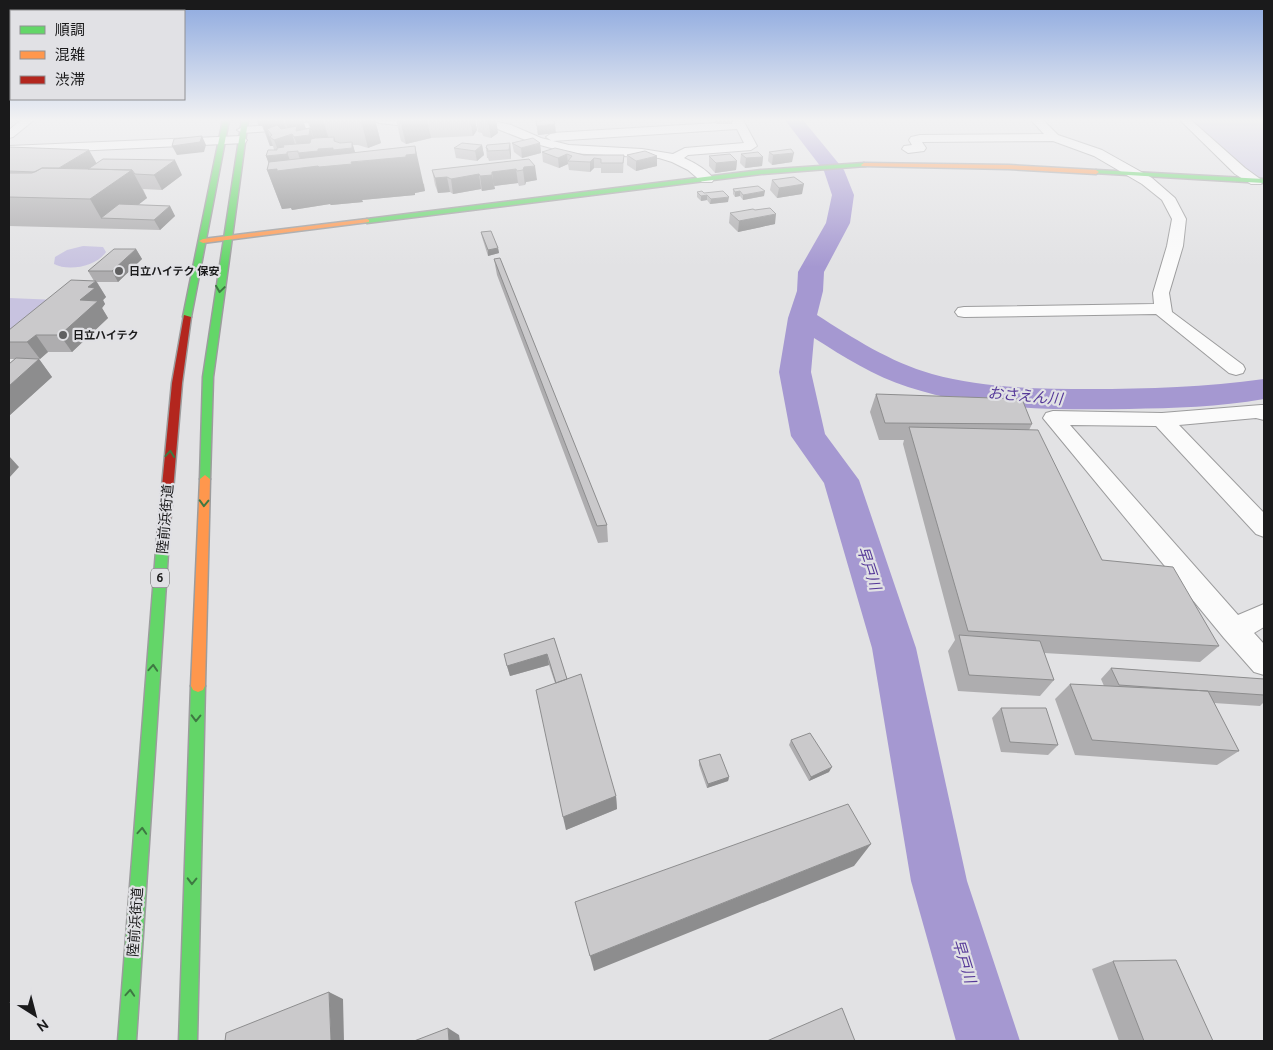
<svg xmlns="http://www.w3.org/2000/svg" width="1273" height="1050" viewBox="0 0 1273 1050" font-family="Ubuntu,'Noto Sans JP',sans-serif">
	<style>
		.green { fill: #c8c3e0 }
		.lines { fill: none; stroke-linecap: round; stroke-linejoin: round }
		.river { fill: #a598d1; fill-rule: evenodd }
		.street-casing { stroke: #9c9c9d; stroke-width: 2 }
		.fast-casing { stroke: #9c9c9d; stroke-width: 3 }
		.slow-casing { stroke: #9c9c9d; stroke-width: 3 }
		.jam-casing { stroke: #9c9c9d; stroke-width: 3 }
		.street { fill: #fbfbfb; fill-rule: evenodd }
		.fast { fill: #63d668; fill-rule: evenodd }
		.slow { fill: #ff974d; fill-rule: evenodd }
		.jam { fill: #b3261e; fill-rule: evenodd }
		.wall { fill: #aeadaf; fill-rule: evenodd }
		.shaded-wall { fill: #8d8d8e; fill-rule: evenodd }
		.building { fill: #cac9cb; stroke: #8d8d8e }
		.oneway { stroke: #3e7842 }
		.poi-dot { fill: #606061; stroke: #e1e1e5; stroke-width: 2 }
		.labels { text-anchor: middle; stroke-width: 4.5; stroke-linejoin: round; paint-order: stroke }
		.far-poi-label { font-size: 11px; font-weight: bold; fill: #1a1a1b; stroke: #e1e1e5; text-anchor: start }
		.shield { fill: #e1e1e5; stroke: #565658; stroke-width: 1 }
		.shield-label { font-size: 12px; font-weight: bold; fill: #1a1a1b }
		.street-label { font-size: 14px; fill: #1a1a1b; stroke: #e1e1e5 }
		.water-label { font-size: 15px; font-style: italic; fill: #553898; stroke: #e1e1e5 }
	</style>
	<rect width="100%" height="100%" fill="#e2e2e4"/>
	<path class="green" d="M 1191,120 L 1264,120 L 1264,178 L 1257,178 Z
		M 83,246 L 103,247 L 106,252 C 97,266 69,272 54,264 L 55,257 L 67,250 Z
		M 9,298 L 58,300 L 9,342 Z"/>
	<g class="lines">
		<path class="river" d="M 785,120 L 803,120 L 844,170 L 854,195 L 850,223 L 824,272 L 823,291 L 817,315 C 853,338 890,362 932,374 C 982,388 1037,389 1090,389 C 1148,389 1206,387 1264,379 L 1264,399 C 1219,407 1174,408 1129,409 C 1055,410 979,410 908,387 C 874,376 844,357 814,338 L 811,372 L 825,434 L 859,480 L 916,648 L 967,881 L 1020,1041 L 956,1041 L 911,881 L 872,648 L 824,483 L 791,436 L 779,372 L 788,318 L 797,291 L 798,272 L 826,223 L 832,195 L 824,171 Z"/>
		<g class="street-casing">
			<path id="street" d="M 21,120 L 34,120 L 13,137 L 9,138 L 9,130 Z
				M 340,120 L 345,121 L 347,123 L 345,125 L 243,133 L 237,130 L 243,127 Z
				M 373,120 L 432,122 L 490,120 L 511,125 L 541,138 L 569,145 L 642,149 L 673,154 L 685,148 L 744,143 L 737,129 L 552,141 L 546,137 L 552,133 L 733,122 L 733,120 L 743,120 L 757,146 L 751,150 L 688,155 L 684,158 C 695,163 706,169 714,179 L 712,182 L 702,182 L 688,170 L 672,162 L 659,158 L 569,153 L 533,143 L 490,126 L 425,128 L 379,123 Z
				M 1031,120 L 1043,120 L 1058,135 L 1102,150 L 1152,178 L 1175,198 L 1186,219 L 1183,246 L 1169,293 L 1172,312 L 1243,365 L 1245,369 L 1243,373 L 1236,375 L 1229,373 L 1156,314 L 964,317 L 958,316 L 955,312 L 958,308 L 964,307 L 1154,304 L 1153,293 L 1167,246 L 1172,219 L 1162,200 L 1142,184 L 1094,156 L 1053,141 L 922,142 L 926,148 L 924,151 L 908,153 L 902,149 L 904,146 L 912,145 L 909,140 L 911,137 L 920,135 L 1044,134 Z
				M 1180,120 L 1191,120 L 1245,168 L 1263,181 L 1261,184 L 1251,184 L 1235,174 Z
				M 241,136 L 247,140 L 245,143 L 9,154 L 9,146 Z
				M 1261,405 L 1264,405 L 1264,420 L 1256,418 L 1179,425 L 1264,513 L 1264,537 L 1256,534 L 1156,426 L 1070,425 L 1238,615 L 1264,604 L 1264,627 L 1254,633 L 1264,644 L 1264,675 L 1254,672 L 1224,638 L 1043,418 L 1046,413 L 1053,411 L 1162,413 Z"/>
		</g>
		<g class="fast-casing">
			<path id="fast" d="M 223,120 L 229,120 L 191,317 L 187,319 L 183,317 Z
				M 242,120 L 248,120 L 213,377 L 210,479 L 205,483 L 200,479 L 203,377 Z
				M 864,163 L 867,165 L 866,166 L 761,174 L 367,223 L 364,221 L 367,219 L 761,170 Z
				M 1096,170 L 1264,179 L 1264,183 L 1094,173 L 1093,172 Z
				M 163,534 L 167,535 L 169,538 L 136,1041 L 118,1041 L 157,538 L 159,535 Z
				M 198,680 L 203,682 L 205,686 L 197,1041 L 179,1041 L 191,686 L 193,682 Z"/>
		</g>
		<g class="slow-casing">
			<path id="slow" d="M 864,163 L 1009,165 L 1096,170 L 1099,172 L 1096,174 L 1009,169 L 862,166 L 861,165 Z
				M 367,219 L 369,220 L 369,222 L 203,243 L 199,241 L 203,239 Z
				M 205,475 L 210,479 L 205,686 L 203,690 L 198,692 L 193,690 L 191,686 L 200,479 Z"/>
		</g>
		<g class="jam-casing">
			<path id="jam" d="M 184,315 L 191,317 L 182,383 L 169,538 L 167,541 L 159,541 L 157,538 L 172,383 Z"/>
		</g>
		<use href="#street" class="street"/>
		<use href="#fast" class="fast"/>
		<use href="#slow" class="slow"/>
		<use href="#jam" class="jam"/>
	</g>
	<path class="wall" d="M 257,120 L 375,120 L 381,143 L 368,148 L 358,145 L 353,145 L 355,153 L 424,184 L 425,191 L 415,193 L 415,195 L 362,200 L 363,202 L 331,205 L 330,204 L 292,210 L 291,208 L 282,209 L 267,170 L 269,163 L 266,156 L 274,150 L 273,146 L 270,146 L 262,126 L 259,126 ZM 304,123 L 308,123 L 314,138 L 310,128 L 306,129 Z
		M 396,120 L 475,120 L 477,130 L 473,136 L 431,138 L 406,144 L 401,141 Z
		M 476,120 L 496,120 L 498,133 L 491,138 L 483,136 L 482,133 L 478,132 Z
		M 714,120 L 732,120 L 732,124 L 716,124 Z
		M 536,121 L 556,133 L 538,135 L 537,130 Z
		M 510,143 L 511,153 L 511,159 L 489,161 L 488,158 L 487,158 L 486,148 Z
		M 512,143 L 540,143 L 541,153 L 522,158 L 514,152 Z
		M 482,145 L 484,155 L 477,161 L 456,158 L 454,148 Z
		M 9,147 L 97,163 L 182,175 L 162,190 L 143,189 L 147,198 L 138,205 L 170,206 L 175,216 L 160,230 L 9,226 Z
		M 542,152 L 584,155 L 624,155 L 623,173 L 601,173 L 601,168 L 594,168 L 590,172 L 569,170 L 568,164 L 559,168 L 543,162 Z
		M 769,152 L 792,162 L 772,165 L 768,161 Z
		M 741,154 L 763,157 L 762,166 L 745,168 L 740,163 Z
		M 627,155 L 657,166 L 636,171 L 627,165 Z
		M 709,156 L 737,161 L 736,170 L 715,173 L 709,166 Z
		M 529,159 L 537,180 L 526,182 L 525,185 L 519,186 L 518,183 L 494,186 L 495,189 L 482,191 L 481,189 L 453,194 L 450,192 L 438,193 L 435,185 L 432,170 Z
		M 772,180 L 802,194 L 777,198 L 770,190 Z
		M 733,189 L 764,196 L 743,200 L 740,196 L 735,197 L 733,194 Z
		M 697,192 L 704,193 L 728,202 L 710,204 L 707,200 L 701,201 L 697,197 Z
		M 730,213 L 775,224 L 738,232 L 729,223 Z
		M 481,232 L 498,248 L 499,253 L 488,256 L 482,237 Z
		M 136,249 L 142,259 L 118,282 L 97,282 L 106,297 L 103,300 L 105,304 L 102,308 L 108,318 L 72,352 L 48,352 L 40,359 L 39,359 L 52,377 L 10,415 L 9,415 L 9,364 L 15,359 L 9,359 L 9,330 L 94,281 L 88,271 Z
		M 494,259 L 607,525 L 608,542 L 598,543 L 497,275 Z
		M 876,394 L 1032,424 L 1029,430 L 1102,560 L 1219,646 L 1200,662 L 1044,653 L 1054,680 L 1040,696 L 958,691 L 948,651 L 955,640 L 903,444 L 904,440 L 879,440 L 870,412 Z
		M 554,638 L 567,679 L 616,796 L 617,809 L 566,830 L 555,683 L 549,665 L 510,676 L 507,666 Z
		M 1111,668 L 1264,679 L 1264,702 L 1260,706 L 1214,703 L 1239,751 L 1217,765 L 1075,755 L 1055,699 L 1070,684 L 1104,686 L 1101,679 Z
		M 1001,708 L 1058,745 L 1048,755 L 1001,752 L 992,718 Z
		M 791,740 L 829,772 L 809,781 L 789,745 Z
		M 699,760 L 729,777 L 728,781 L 707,788 L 699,765 Z
		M 1113,961 L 1213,1041 L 1119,1041 L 1092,969 Z"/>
	<path class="shaded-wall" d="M 257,120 L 260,120 L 262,126 L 259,126 Z
		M 261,120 L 283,120 L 288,136 L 290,135 L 285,120 L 303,120 L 308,135 L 310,128 L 318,151 L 318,149 L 334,141 L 334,137 L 338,149 L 352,142 L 358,162 L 406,155 L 415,146 L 425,191 L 415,193 L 415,195 L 362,200 L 363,202 L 331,205 L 330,204 L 292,210 L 291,208 L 282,209 L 267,170 L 271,170 L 266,156 L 280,155 L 272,135 L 267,129 L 273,146 L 270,146 ZM 292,134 L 294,137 L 300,153 L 298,153 L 303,168 L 293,169 L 287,152 L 297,151 Z
		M 308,120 L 323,120 L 330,143 L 316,145 Z
		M 361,120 L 375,120 L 381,143 L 368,148 Z
		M 400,120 L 427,120 L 431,138 L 406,144 Z
		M 470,120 L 475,120 L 477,130 L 473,136 Z
		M 488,120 L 496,120 L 498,133 L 491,138 Z
		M 555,124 L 556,133 L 538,135 L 537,126 Z
		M 202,136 L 206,145 L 204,152 L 177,155 L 172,146 Z
		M 510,143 L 511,153 L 511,159 L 509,150 Z
		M 540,143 L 541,153 L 522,158 L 521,148 Z
		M 482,145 L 484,155 L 477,161 L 475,151 Z
		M 89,150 L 97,164 L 84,173 L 53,172 Z
		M 794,153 L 792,162 L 772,165 L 773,155 Z
		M 567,154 L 568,164 L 559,168 L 558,158 Z
		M 657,156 L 657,166 L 636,171 L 636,161 Z
		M 763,157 L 762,166 L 745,168 L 746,158 Z
		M 594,158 L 594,168 L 590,172 L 590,162 Z
		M 175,160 L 182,175 L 162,190 L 154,175 Z
		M 737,161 L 736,170 L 715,173 L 716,163 Z
		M 535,166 L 537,180 L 526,182 L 525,185 L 523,170 L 524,167 Z
		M 516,169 L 518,183 L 494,186 L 492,172 Z
		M 132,170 L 147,198 L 120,219 L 101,218 L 90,199 Z
		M 479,174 L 481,189 L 453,194 L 451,179 Z
		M 492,175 L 495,189 L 482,191 L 480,176 Z
		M 447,177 L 450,192 L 438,193 L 435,178 Z
		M 804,184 L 802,194 L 777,198 L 779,188 Z
		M 740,191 L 740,196 L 735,197 L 735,192 Z
		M 765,191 L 764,196 L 743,200 L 743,195 Z
		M 707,195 L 707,200 L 701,201 L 701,196 Z
		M 729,197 L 728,202 L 710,204 L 711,199 Z
		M 170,206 L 175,216 L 160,230 L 154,220 Z
		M 776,214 L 775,224 L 738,232 L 739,221 Z
		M 498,248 L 499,253 L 488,256 L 488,250 Z
		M 136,249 L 142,259 L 118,282 L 112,271 Z
		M 96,281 L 106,297 L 103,300 L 105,304 L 102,308 L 108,318 L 72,352 L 60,335 L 88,287 Z
		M 36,335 L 48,352 L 40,359 L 27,342 Z
		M 39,359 L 52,377 L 10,415 L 9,413 L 9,386 Z
		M 9,456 L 19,467 L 9,478 Z
		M 547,654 L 549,665 L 510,676 L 507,666 Z
		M 832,767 L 829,772 L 809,781 L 811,777 Z
		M 729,777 L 728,781 L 707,788 L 708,784 Z
		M 616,796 L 617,809 L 566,830 L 563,817 Z
		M 871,844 L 854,866 L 594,971 L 590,956 Z
		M 329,992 L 343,999 L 344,1041 L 331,1041 Z
		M 448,1028 L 459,1035 L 460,1041 L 449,1041 Z"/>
	<path class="building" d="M 554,120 L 555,124 L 537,126 L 536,121 Z
		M 277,125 L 281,129 L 297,126 L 296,131 L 310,128 L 309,135 L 294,137 L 292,134 L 274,140 L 270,137 L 272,135 L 267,129 Z
		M 202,136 L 200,142 L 172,146 L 174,139 Z
		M 334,137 L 334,141 L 340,143 L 352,142 L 352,148 L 333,150 L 333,148 L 318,149 L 318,151 L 298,153 L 298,151 L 287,152 L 287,154 L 266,156 L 268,150 L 277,150 L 277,148 L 284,147 L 283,145 L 310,143 L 311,139 L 315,138 Z
		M 533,138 L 540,143 L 521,148 L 512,143 Z
		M 462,143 L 482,145 L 475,151 L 454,148 Z
		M 510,143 L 509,150 L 487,151 L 488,149 L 486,148 L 487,145 Z
		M 415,146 L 416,154 L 406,155 L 406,157 L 351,162 L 352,164 L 319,167 L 318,166 L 277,171 L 277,169 L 267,170 L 269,162 Z
		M 9,147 L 89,150 L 59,168 L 42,168 L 35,172 L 9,171 Z
		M 555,148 L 584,155 L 624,155 L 623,163 L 601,163 L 601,159 L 594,158 L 590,162 L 568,161 L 572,156 L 567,154 L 558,158 L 542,152 Z
		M 791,149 L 794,153 L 773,155 L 769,152 Z
		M 645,151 L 657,156 L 636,161 L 627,155 Z
		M 758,152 L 763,157 L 746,158 L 741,154 Z
		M 730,154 L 737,161 L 716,163 L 709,156 Z
		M 103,159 L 175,160 L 154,175 L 135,174 L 132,170 L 88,169 Z
		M 529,159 L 535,166 L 524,167 L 523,170 L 517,171 L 516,169 L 492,172 L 492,175 L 480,176 L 479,174 L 451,179 L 447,177 L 435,178 L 432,170 Z
		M 42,168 L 132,170 L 90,199 L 9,197 L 9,173 L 32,173 Z
		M 794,177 L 804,184 L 779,188 L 772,180 Z
		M 758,186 L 765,191 L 743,195 L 740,191 L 735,192 L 733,189 Z
		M 702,191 L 704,193 L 723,191 L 729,197 L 711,199 L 707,195 L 701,196 L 697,192 Z
		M 119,204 L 170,206 L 154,220 L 101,218 Z
		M 770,208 L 776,214 L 739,221 L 730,213 L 753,209 L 755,210 Z
		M 491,231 L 498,248 L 488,250 L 481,232 Z
		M 114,249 L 136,249 L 112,271 L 88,271 Z
		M 500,258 L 607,525 L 597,526 L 494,259 Z
		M 71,280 L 96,281 L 88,287 L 95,288 L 80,300 L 98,301 L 60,335 L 36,335 L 27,342 L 9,342 L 9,330 Z
		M 16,358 L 39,359 L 9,386 L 9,364 Z
		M 876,394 L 1022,399 L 1032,424 L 885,423 Z
		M 909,427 L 1038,430 L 1102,560 L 1173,567 L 1219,646 L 968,631 Z
		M 959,635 L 1040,641 L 1054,680 L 969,675 Z
		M 554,638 L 567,679 L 556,683 L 547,654 L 507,666 L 504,654 Z
		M 1111,668 L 1264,679 L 1264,695 L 1119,685 Z
		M 581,674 L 616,796 L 563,817 L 536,690 Z
		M 1070,684 L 1208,691 L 1239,751 L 1092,740 Z
		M 1001,708 L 1046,708 L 1058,745 L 1010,742 Z
		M 810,733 L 832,767 L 811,777 L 791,740 Z
		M 720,754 L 729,777 L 708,784 L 699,760 Z
		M 848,804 L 871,844 L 590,956 L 575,902 Z
		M 1176,960 L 1213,1041 L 1144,1041 L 1113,961 Z
		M 329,992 L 331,1041 L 225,1041 L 226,1033 Z
		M 842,1008 L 855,1041 L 767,1041 Z
		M 448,1028 L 449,1041 L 414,1041 Z"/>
	<defs><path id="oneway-chevron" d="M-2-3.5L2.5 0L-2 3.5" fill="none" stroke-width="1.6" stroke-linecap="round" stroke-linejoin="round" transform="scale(1.25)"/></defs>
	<g class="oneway">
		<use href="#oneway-chevron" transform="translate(220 289) rotate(98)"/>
		<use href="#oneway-chevron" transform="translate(170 454) rotate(-85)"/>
		<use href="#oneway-chevron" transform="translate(204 503) rotate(92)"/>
		<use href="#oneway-chevron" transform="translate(153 668) rotate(-86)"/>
		<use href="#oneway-chevron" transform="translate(196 718) rotate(91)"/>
		<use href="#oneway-chevron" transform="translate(142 831) rotate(-86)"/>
		<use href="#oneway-chevron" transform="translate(192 881) rotate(91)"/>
		<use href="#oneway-chevron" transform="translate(130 993) rotate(-86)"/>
	</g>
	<linearGradient id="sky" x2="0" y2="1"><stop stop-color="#8da9df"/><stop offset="0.45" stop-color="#f2f2f3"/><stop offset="1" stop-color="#f2f2f3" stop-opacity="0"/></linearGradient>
	<rect width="1273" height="267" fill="url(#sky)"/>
	<g class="poi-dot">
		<circle cx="119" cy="271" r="5"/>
		<circle cx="63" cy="335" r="5"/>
	</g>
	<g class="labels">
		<g class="far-poi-label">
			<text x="129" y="275">日立ハイテク 保安</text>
			<text x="73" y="339">日立ハイテク</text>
		</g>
		<rect class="shield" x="151" y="568.5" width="18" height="19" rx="4"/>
		<g class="shield-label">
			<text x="160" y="582">6</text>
		</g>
		<g class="street-label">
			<text transform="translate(165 519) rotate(-85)" y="5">陸前浜街道</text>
			<text transform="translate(135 922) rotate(-86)" y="5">陸前浜街道</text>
		</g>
		<g class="water-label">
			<text transform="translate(1025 396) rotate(5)" y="5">おさえん川</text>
			<text transform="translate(869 568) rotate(72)" y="5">早戸川</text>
			<text transform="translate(964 961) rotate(73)" y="5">早戸川</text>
		</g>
	</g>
	<rect width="1273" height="1050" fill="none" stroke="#1a1a1b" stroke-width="20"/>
	<rect x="10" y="10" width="175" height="90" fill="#e1e1e5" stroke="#919194"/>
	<rect x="20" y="26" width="25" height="8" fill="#63d668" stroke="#919194"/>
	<text x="55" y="35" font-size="15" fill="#1a1a1b">順調</text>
	<rect x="20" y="51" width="25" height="8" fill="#ff974d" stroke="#919194"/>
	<text x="55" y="60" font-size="15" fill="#1a1a1b">混雑</text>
	<rect x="20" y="76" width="25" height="8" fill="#b3261e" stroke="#919194"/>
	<text x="55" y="85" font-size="15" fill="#1a1a1b">渋滞</text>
	<g transform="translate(35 1015) rotate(144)" stroke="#e1e1e5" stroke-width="4" paint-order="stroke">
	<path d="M0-4L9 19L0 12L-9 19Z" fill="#1a1a1b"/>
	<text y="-8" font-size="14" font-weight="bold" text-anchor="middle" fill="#1a1a1b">N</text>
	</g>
</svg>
